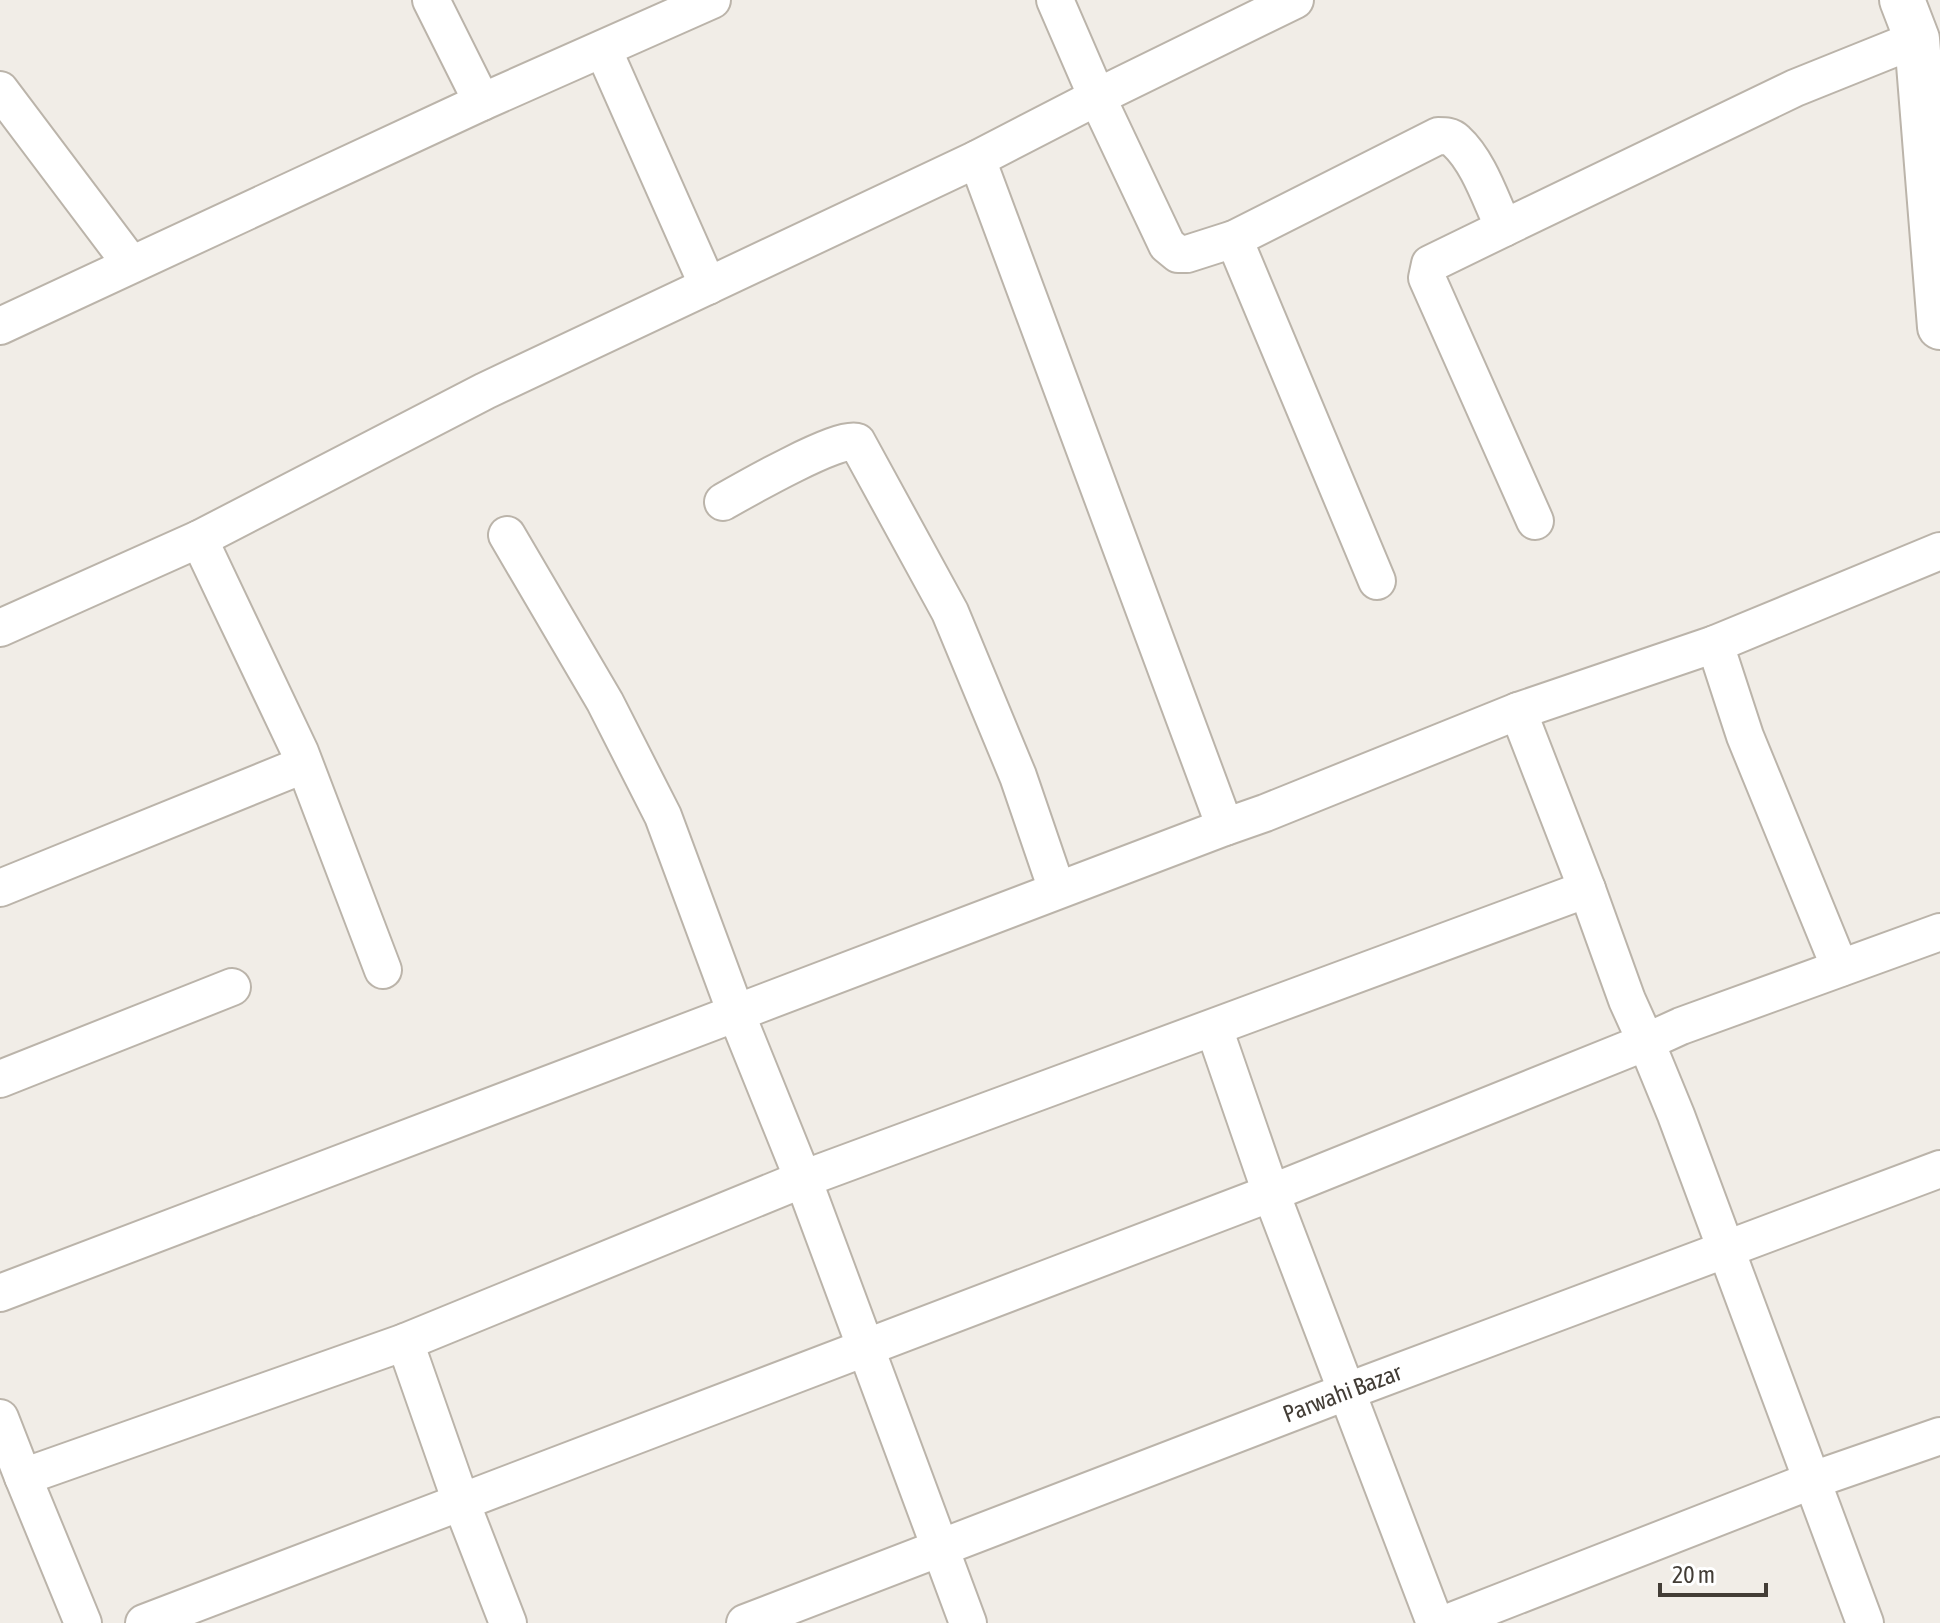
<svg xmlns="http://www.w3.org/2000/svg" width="1940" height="1623" viewBox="0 0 1940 1623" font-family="'Asap Condensed',sans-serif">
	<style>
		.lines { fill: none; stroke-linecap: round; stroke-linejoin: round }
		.minor-casing { stroke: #bbb4aa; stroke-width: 40 }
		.tertiary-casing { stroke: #bbb4aa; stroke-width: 48 }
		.minor { stroke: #fff; stroke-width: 36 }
		.tertiary { stroke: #fff; stroke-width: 44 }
		.labels { text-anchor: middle; stroke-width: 8; stroke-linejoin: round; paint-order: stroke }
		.street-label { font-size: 24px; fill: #433d36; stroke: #fff }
	</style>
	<rect width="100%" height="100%" fill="#f1ede7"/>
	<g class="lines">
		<g class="minor-casing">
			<g id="minor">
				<path d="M 431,0 L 482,102"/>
				<path d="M 1055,0 L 1097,97 L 1167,245 L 1178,254 L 1187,254 L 1234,239 L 1438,136 C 1445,136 1451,136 1456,141 C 1479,162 1491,201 1504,228 L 1795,88 L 1917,39"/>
				<path d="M 603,49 L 708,286"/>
				<path d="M 0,90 L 131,264"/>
				<path d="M 977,159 L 1225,827"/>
				<path d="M 1504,228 L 1430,264 L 1427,278 L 1535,521"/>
				<path d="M 1234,239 L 1377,581"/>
				<path d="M 0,326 L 482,102 L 712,0"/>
				<path d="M 723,502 C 744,490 840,435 857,442 L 950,612 L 1018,776 L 1057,890"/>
				<path d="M 507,535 L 605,702 L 663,816 L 736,1013 L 803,1179 L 968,1623"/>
				<path d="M 199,539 L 300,752 L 383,970"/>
				<path d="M 0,628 L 199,539 L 485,391 L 977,159 L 1097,97 L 1295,0"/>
				<path d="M 0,888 L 303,765"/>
				<path d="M 1840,968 L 1745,736 L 1715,644 L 1940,551"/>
				<path d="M 1214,1028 L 1271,1193 L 1435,1623"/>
				<path d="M 0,1079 L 232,987"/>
				<path d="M 0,1293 L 1225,827 L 1265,813 L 1518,711 L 1715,644"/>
				<path d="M 405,1342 L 461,1502 L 508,1623"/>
				<path d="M 0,1418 L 23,1477 L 405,1342 L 803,1179 L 1587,889"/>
				<path d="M 23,1477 L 83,1623"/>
				<path d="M 144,1623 L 1271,1193 L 1646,1042 L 1627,1000 L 1587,889 L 1518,711"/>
				<path id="s1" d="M 745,1623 L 1348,1391 L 1940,1169"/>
				<path d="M 1447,1623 L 1813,1480 L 1940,1436"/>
				<path d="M 1865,1623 L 1676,1115 L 1646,1042 L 1681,1026 L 1940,932"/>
			</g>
		</g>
		<g class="tertiary-casing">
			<path id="tertiary" d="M 1902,0 L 1917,39 L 1940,327"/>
		</g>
		<use href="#minor" class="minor"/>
		<use href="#tertiary" class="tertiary"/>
	</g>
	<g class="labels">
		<g class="street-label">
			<text dy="8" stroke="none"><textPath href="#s1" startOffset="640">Parwahi Bazar</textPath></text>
		</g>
	</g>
	<path d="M1660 1583v12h106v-12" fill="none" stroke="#433d36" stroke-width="4"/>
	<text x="1672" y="1583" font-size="24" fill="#433d36" stroke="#ffffff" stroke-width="6" paint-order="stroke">20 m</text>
</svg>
